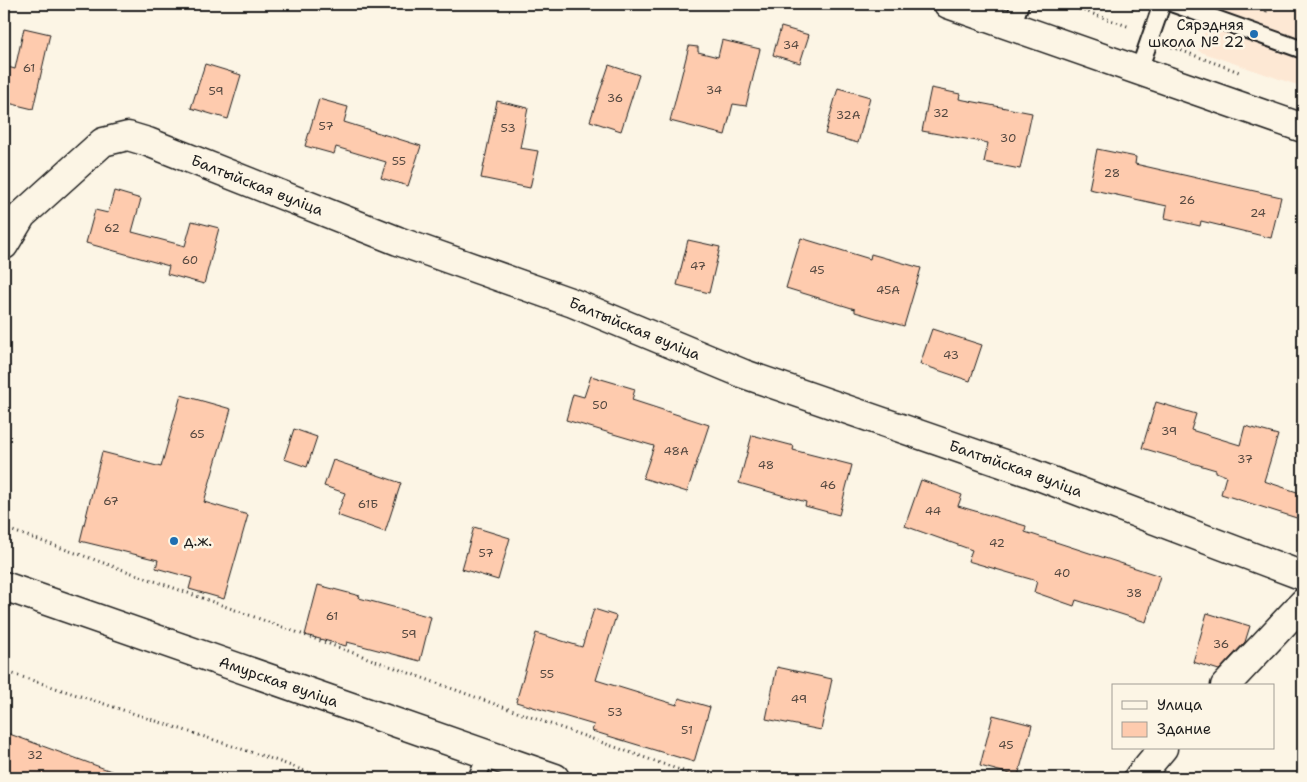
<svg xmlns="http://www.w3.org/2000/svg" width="1307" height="782" viewBox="0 0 1307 782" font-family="'Shantell Sans',sans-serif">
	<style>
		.built { fill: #fde8d4 }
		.building { fill: #fecbae; stroke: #1c1c1c }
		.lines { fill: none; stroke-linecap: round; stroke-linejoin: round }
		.service-casing { stroke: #1c1c1c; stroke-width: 20 }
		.minor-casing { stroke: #1c1c1c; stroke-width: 31 }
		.tertiary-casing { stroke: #1c1c1c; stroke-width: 31 }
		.path { stroke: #1c1c1c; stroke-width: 3; stroke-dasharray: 1 4; stroke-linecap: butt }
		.service { stroke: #fcf5e5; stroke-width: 16 }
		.minor { stroke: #fcf5e5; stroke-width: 28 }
		.tertiary { stroke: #fcf5e5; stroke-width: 28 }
		.poi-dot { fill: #1f6fb2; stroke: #fcf5e5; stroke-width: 2 }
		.labels { text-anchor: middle; stroke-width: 5; stroke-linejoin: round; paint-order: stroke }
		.number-label { font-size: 12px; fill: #544840 }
		.poi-label { font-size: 15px; fill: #1c1c1c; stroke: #fcf5e5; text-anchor: end }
		.street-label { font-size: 15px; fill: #1c1c1c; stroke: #fcf5e5 }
	</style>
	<rect width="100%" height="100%" fill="#fcf5e5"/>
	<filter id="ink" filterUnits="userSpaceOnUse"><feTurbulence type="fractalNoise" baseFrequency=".02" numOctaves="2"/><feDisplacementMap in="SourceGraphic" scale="10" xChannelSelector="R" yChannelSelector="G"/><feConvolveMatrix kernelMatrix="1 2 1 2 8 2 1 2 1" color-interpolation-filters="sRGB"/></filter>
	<g filter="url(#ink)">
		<path class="built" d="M 1215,4 L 1303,4 L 1303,87 L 1198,51 Z"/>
		<path class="building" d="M 781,27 L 809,35 L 800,63 L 773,55 Z
			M 24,28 L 50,34 L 33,109 L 4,102 L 4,66 L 15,69 Z
			M 722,40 L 760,49 L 746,106 L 733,104 L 725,135 L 670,121 L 689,46 L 698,47 L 698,52 L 718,57 Z
			M 205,64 L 241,75 L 228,119 L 191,108 Z
			M 609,65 L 639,75 L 621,131 L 590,121 Z
			M 838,88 L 870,97 L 858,143 L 825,134 Z
			M 931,88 L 960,94 L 959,99 L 1032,113 L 1020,169 L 984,162 L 988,143 L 922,131 Z
			M 319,99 L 348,107 L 344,122 L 421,146 L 408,186 L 381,178 L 386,162 L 336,147 L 334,154 L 305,146 Z
			M 497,101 L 528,108 L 520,148 L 538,151 L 530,188 L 481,178 Z
			M 1097,149 L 1136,157 L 1135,164 L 1281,197 L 1271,238 L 1201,221 L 1200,226 L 1165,218 L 1167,206 L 1089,189 Z
			M 114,191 L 141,199 L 132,232 L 185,246 L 192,221 L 219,228 L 204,284 L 167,274 L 169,266 L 86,243 L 95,210 L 108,213 Z
			M 801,238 L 870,259 L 871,254 L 921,268 L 904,326 L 855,312 L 855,309 L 786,288 Z
			M 688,240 L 720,247 L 709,293 L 677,285 Z
			M 932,329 L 982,345 L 970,381 L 920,364 Z
			M 591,376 L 635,389 L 632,400 L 709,425 L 687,492 L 643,478 L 654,446 L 566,420 L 573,394 L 584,397 Z
			M 181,395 L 231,409 L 204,502 L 248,515 L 224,599 L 189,589 L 192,578 L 156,568 L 158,560 L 80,541 L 102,452 L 161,467 Z
			M 1156,402 L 1196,414 L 1191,430 L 1240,445 L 1245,426 L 1278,435 L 1264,481 L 1303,494 L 1303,520 L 1221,494 L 1226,476 L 1216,472 L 1216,470 L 1142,448 Z
			M 294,429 L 317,437 L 307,467 L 284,459 Z
			M 752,435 L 794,446 L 793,450 L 852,465 L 839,515 L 805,506 L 806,502 L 739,483 Z
			M 333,460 L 401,483 L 385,532 L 337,515 L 345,493 L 324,486 Z
			M 921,480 L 962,495 L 958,506 L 1026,526 L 1025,532 L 1160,576 L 1146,622 L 1076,600 L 1074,606 L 1034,592 L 1037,581 L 968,561 L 972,550 L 905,526 Z
			M 474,527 L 510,538 L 498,580 L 462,569 Z
			M 318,585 L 360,596 L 359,598 L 431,617 L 420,661 L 347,642 L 346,646 L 305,635 Z
			M 594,609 L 616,616 L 596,680 L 677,705 L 679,698 L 710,707 L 694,762 L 592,731 L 594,725 L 516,702 L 536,633 L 582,647 Z
			M 1207,613 L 1250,626 L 1245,642 L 1219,670 L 1193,662 Z
			M 777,667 L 832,679 L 821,730 L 766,719 Z
			M 993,715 L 1032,725 L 1018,776 L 980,766 Z
			M 4,732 L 122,775 L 122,778 L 4,778 Z"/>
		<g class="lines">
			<g class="service-casing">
				<path id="service" d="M 1174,4 L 1303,50
					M 1012,26 L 1020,4
					M 1139,70 L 1162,4
					M 477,778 L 487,753"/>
			</g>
			<g class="minor-casing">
				<g id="minor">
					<path d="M 948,4 L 1303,128"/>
					<path id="s1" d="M 4,245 L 22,215 L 103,142 L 128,136 L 148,142 L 398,241 L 573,303 L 744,374 L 1028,472 L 1303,576"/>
					<path d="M 1225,686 L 1303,603"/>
					<path d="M 1138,778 L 1163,748"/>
				</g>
			</g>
			<g class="tertiary-casing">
				<g id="tertiary">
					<path id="s2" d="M 4,586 L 555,778"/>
				</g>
			</g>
			<path class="path" d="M 1065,4 L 1130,27
				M 1130,4 L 1134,11
				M 1266,12 L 1269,4
				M 1172,47 L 1239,72
				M 4,528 C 238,609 470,697 703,778
				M 4,671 L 272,759 L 324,778"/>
			<use href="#service" class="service"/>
			<use href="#minor" class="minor"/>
			<use href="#tertiary" class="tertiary"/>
		</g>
	</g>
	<g class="poi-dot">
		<circle cx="1254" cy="34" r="5"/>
		<circle cx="174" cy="541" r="5"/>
	</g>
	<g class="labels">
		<g class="number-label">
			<text x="791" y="49">34</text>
			<text x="29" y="72">61</text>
			<text x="714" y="94">34</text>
			<text x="216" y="95">59</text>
			<text x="615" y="102">36</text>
			<text x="941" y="117">32</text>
			<text x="848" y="119">32А</text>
			<text x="326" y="130">57</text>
			<text x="508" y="132">53</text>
			<text x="1008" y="142">30</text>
			<text x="399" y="165">55</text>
			<text x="1112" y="177">28</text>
			<text x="1187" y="204">26</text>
			<text x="1258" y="217">24</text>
			<text x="112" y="232">62</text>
			<text x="190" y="264">60</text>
			<text x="698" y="270">47</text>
			<text x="817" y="274">45</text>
			<text x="888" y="294">45А</text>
			<text x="951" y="359">43</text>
			<text x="600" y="409">50</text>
			<text x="1169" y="435">39</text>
			<text x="197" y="438">65</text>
			<text x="676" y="455">48А</text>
			<text x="1245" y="463">37</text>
			<text x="766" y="469">48</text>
			<text x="828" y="489">46</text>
			<text x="111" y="505">67</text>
			<text x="368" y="508">61Б</text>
			<text x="933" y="515">44</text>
			<text x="997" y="547">42</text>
			<text x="486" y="557">57</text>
			<text x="1062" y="577">40</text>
			<text x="1134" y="597">38</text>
			<text x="332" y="620">61</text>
			<text x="409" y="638">59</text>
			<text x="1221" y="648">36</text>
			<text x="547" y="678">55</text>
			<text x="799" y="703">49</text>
			<text x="615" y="716">53</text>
			<text x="687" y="734">51</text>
			<text x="1006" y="749">45</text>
			<text x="35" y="759">32</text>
		</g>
		<g class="poi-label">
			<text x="1244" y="30">Сярэдняя<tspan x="1244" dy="17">школа № 22</tspan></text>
			<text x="184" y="546" text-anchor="start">д.ж.</text>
		</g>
		<g class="street-label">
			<text dy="5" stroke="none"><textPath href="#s1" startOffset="308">Балтыйская вуліца</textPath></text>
			<text dy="5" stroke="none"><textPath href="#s1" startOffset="712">Балтыйская вуліца</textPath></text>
			<text dy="5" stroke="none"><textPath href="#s1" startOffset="1118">Балтыйская вуліца</textPath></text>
			<text dy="5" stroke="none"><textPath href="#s2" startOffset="291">Амурская вуліца</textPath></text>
		</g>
	</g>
	<rect width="1307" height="782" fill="none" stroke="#fcf5e5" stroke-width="20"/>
	<rect x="10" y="10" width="1287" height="762" fill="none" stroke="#1c1c1c" stroke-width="2" filter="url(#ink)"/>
	<rect x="1112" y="684" width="162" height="65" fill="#fcf5e5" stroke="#a29e95"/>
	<rect x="1122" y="701" width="25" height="8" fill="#fcf5e5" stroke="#a29e95"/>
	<text x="1157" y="710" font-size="15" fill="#1c1c1c">Улица</text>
	<rect x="1122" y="722" width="25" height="15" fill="#fecbae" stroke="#a29e95"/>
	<text x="1157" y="734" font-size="15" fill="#1c1c1c">Здание</text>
</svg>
